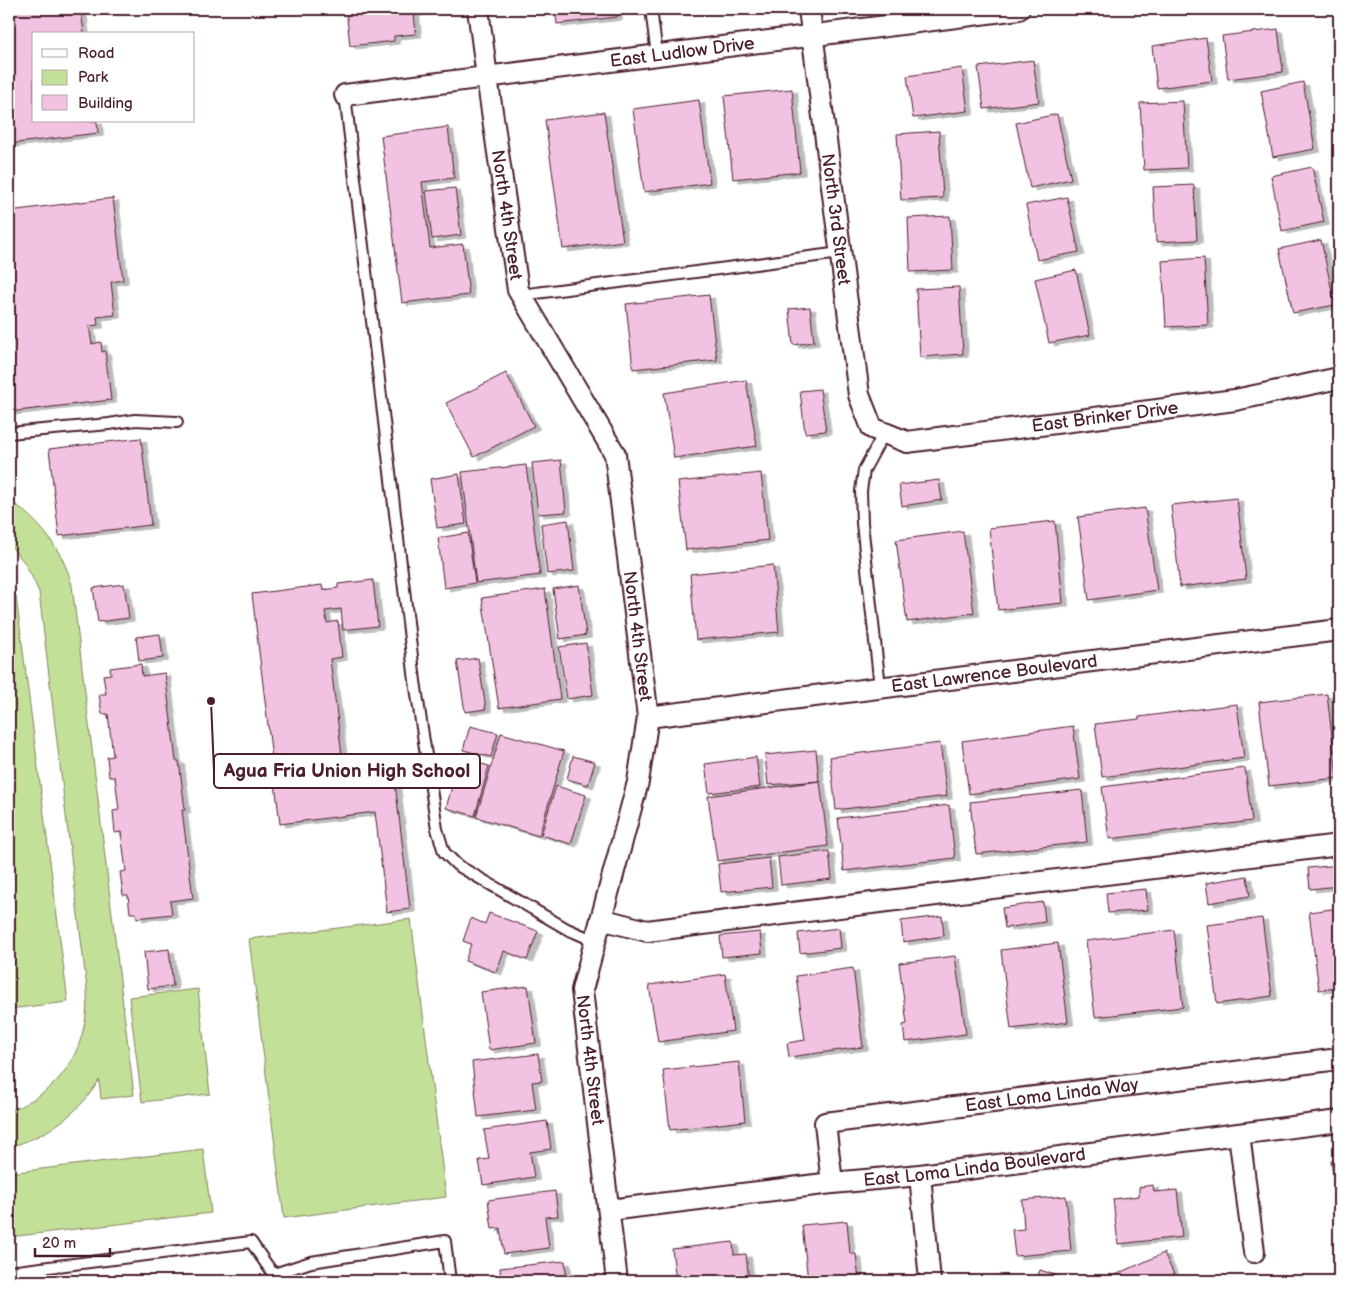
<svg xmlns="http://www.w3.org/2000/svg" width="1348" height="1290" viewBox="0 0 1348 1290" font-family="'Balsamiq Sans',sans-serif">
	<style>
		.green { fill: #c3e098; stroke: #868062 }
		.building { fill: #f2c2e3; stroke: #4a1f2b; filter: url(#shadow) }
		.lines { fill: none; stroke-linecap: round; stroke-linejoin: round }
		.service-casing { stroke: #4a1f2b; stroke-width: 14 }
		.minor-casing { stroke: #4a1f2b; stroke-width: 24 }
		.service { stroke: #fff; stroke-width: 10 }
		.minor { stroke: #fff; stroke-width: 20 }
		.labels { text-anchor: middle; stroke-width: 4.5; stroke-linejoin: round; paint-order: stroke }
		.street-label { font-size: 18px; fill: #4a1f2b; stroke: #fff }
		.leader { fill: none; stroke: #4a1f2b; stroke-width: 2 }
		.callout-dot { fill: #4a1f2b; stroke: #fff; stroke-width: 2 }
		.callout { fill: #fff; stroke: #4a1f2b; stroke-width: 2 }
		.callout-label { font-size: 19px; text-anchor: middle; font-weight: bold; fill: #4a1f2b }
	</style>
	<defs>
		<filter id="shadow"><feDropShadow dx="5.5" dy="3" stdDeviation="0" flood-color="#0004"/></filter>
	</defs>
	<rect width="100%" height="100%" fill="#fff"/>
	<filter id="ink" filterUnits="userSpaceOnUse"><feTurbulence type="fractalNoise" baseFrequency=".02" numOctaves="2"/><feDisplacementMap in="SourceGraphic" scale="10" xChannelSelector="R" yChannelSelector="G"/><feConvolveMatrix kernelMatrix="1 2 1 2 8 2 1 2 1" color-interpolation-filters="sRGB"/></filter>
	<g filter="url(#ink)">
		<path class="green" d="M 9,500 C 39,520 63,550 72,585 L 134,1095 L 101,1099 L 99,1080 C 80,1113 46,1137 9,1147 L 9,1111 C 16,1109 23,1105 30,1101 C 72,1079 89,1034 87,989 L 40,601 L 39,592 L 31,575 L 24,562 L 9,544 Z
			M 16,596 L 68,1002 L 9,1009 L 9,597 Z
			M 411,919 L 446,1197 L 284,1218 L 249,939 Z
			M 198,989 L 210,1094 L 142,1102 L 129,997 Z
			M 203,1149 L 211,1213 L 9,1237 L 9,1173 Z"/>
		<path class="building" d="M 9,9 L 81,9 L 84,34 L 34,34 L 34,121 L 97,121 L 98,133 L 9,144 Z
			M 346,9 L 431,9 L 431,11 L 414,13 L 416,34 L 394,36 L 394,41 L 350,46 Z
			M 555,9 L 616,9 L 617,17 L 557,24 Z
			M 1278,29 L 1283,72 L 1228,79 L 1222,36 Z
			M 1206,38 L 1212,81 L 1157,88 L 1152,46 Z
			M 1033,60 L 1039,102 L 984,109 L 978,67 Z
			M 962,68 L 968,111 L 913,118 L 907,76 Z
			M 1303,82 L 1315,149 L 1273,157 L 1261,91 Z
			M 792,89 L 800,172 L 733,179 L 724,96 Z
			M 699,100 L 710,183 L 644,192 L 633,109 Z
			M 1183,101 L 1187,168 L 1144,170 L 1140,103 Z
			M 604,112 L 623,241 L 563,249 L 545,120 Z
			M 1057,114 L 1071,179 L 1030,188 L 1016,123 Z
			M 448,127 L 454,178 L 422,182 L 430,248 L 463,244 L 469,295 L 402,303 L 381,136 Z
			M 939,131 L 943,198 L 901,200 L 897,134 Z
			M 1312,167 L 1324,222 L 1282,231 L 1271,176 Z
			M 1194,185 L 1197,240 L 1156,242 L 1153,187 Z
			M 455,188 L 461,235 L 432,239 L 426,191 Z
			M 1067,197 L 1079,252 L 1037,260 L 1026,205 Z
			M 113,198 L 123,280 L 111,282 L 115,315 L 97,317 L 98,325 L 89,326 L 92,344 L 101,342 L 102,352 L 105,351 L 111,400 L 9,412 L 9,211 Z
			M 950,216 L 953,270 L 910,272 L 908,218 Z
			M 1321,240 L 1335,305 L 1293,313 L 1279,249 Z
			M 1204,258 L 1208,325 L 1166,327 L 1162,261 Z
			M 1076,270 L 1090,335 L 1049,343 L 1035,279 Z
			M 959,287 L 963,354 L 920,357 L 916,289 Z
			M 709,295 L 717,360 L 633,369 L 626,304 Z
			M 810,307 L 814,342 L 793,345 L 789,309 Z
			M 506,373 L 534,426 L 474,457 L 446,403 Z
			M 746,380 L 757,446 L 674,458 L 664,393 Z
			M 820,389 L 826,431 L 805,433 L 800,391 Z
			M 141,438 L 151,525 L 59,536 L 49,449 Z
			M 561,460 L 566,512 L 538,514 L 532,463 Z
			M 526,465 L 540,575 L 476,583 L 462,472 Z
			M 761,473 L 768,540 L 686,550 L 678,482 Z
			M 459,474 L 466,524 L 437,528 L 430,479 Z
			M 939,480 L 942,500 L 902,506 L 899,485 Z
			M 1237,498 L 1246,579 L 1180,587 L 1171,505 Z
			M 1145,508 L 1157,590 L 1089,600 L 1078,517 Z
			M 568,520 L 574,571 L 547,574 L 541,524 Z
			M 1055,521 L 1063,603 L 998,610 L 989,528 Z
			M 963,531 L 974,613 L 907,622 L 896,540 Z
			M 468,533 L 475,583 L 444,588 L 438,538 Z
			M 773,565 L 779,632 L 696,640 L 690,574 Z
			M 373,580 L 378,626 L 343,630 L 341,609 L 325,611 L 327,623 L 338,621 L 342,657 L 330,659 L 345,780 L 394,774 L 410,909 L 387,912 L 375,812 L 280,824 L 252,594 L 322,585 L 323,590 L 338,588 L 338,584 Z
			M 124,584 L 129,618 L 98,622 L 93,588 Z
			M 579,585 L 586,635 L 560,639 L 553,589 Z
			M 545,589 L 560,699 L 499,708 L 482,598 Z
			M 160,634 L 163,658 L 139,661 L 136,637 Z
			M 586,643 L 593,695 L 567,699 L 559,647 Z
			M 478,658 L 486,709 L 465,712 L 457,661 Z
			M 141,664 L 142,676 L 165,673 L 176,761 L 179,761 L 185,810 L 182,810 L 193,898 L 170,901 L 172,914 L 137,918 L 136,913 L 130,913 L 128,895 L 123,895 L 120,872 L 126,871 L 121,832 L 115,833 L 113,811 L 119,810 L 115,777 L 109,777 L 107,757 L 113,756 L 108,714 L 102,714 L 99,694 L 106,694 L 103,675 L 111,674 L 110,668 Z
			M 1327,694 L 1337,778 L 1269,786 L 1259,702 Z
			M 1237,704 L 1244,758 L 1102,777 L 1095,724 L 1139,719 L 1139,717 Z
			M 470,726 L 498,733 L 491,757 L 463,750 Z
			M 1073,726 L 1080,779 L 969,794 L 962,741 Z
			M 501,733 L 564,751 L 539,836 L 476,817 Z
			M 940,743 L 947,796 L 836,810 L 830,757 Z
			M 816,750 L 819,781 L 768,785 L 765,755 Z
			M 573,756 L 595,762 L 588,785 L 567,779 Z
			M 756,757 L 760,787 L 709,793 L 705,764 Z
			M 460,758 L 489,766 L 475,816 L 446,808 Z
			M 1245,768 L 1252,821 L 1109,839 L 1102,787 Z
			M 820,781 L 828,846 L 717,861 L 708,796 Z
			M 556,786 L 586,795 L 571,844 L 541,835 Z
			M 1082,790 L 1087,842 L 976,854 L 970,802 Z
			M 949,805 L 955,858 L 844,871 L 838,818 Z
			M 829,851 L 832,879 L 781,885 L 778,857 Z
			M 769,858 L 772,887 L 721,892 L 718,864 Z
			M 1339,865 L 1339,886 L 1310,889 L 1308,868 Z
			M 1247,876 L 1250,896 L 1209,903 L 1206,883 Z
			M 1146,889 L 1148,910 L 1108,913 L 1106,893 Z
			M 1043,902 L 1045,922 L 1005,928 L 1002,908 Z
			M 1339,908 L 1339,988 L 1319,990 L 1309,912 Z
			M 489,913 L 538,931 L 527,960 L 504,951 L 496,972 L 465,961 L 471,944 L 463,941 L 471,918 L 485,924 Z
			M 942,916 L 944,936 L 903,942 L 901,921 Z
			M 1262,918 L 1272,996 L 1217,1004 L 1207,925 Z
			M 839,928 L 841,948 L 800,953 L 798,933 Z
			M 1174,930 L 1183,1007 L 1095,1017 L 1086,941 Z
			M 760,932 L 762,953 L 722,957 L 720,936 Z
			M 1058,943 L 1068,1022 L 1011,1029 L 1001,950 Z
			M 169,949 L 173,986 L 148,989 L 144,952 Z
			M 955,956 L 966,1034 L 905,1042 L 903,1025 L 907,1024 L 899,963 Z
			M 853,968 L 863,1047 L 789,1057 L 787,1043 L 805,1040 L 796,976 Z
			M 725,974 L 733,1031 L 658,1042 L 649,985 Z
			M 528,986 L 536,1043 L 489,1050 L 481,992 Z
			M 538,1054 L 542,1081 L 532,1082 L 536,1110 L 478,1117 L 472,1062 Z
			M 739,1062 L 745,1121 L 670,1130 L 663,1070 Z
			M 547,1121 L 551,1149 L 530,1152 L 534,1177 L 483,1185 L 479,1160 L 489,1159 L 484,1130 Z
			M 1339,1160 L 1339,1216 L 1331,1161 Z
			M 1153,1185 L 1154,1192 L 1177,1190 L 1182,1237 L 1118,1244 L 1113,1199 L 1139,1196 L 1139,1187 Z
			M 555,1191 L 558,1216 L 545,1217 L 549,1248 L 504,1254 L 500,1228 L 492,1229 L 488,1200 Z
			M 1066,1196 L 1071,1251 L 1015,1256 L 1012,1230 L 1024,1229 L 1022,1200 Z
			M 847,1221 L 850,1254 L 856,1254 L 859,1280 L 808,1281 L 802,1225 Z
			M 733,1242 L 734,1255 L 746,1254 L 749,1281 L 676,1281 L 672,1249 Z
			M 1164,1253 L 1177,1281 L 1113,1281 L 1111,1277 Z
			M 565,1261 L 567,1281 L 501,1281 L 500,1268 Z
			M 1040,1270 L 1073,1281 L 1036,1281 Z"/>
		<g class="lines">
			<g class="service-casing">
				<path id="service" d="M 651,9 L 657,55
					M 345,95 L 415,681 L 437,829 L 444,852 L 457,865 L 567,929 L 595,941
					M 521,295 L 840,253
					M 9,433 L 109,424 L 135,420 L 177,422
					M 880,687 L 862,523 L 861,491 L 864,470 L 884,433
					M 9,1272 L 251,1242 L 278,1281
					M 274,1274 L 311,1262 L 445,1241 L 450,1281"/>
			</g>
			<g class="minor-casing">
				<g id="minor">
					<path id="s1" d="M 478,9 L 487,77 L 518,290 L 615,454 L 648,717 L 638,782 L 582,990 L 617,1281"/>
					<path id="s2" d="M 809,9 L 859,395 L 872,428 L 907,442 L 1235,400 L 1339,378"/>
					<path id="s3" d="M 345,95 L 1019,9"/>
					<path id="s4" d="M 648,717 L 1339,630"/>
					<path d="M 601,919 L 647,931 L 1339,845"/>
					<path d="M 1239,1134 L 1254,1252"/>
					<path d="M 920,1175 L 930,1281"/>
					<path id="s5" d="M 832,1183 L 825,1123 L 1339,1059"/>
					<path id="s6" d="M 609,1210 L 832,1183 L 920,1175 L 1339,1121"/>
				</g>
			</g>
			<use href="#service" class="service"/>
			<use href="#minor" class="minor"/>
		</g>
	</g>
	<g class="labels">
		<g class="street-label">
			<text dy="6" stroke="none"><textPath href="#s3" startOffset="340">East Ludlow Drive</textPath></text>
			<text dy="6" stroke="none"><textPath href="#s1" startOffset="208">North 4th Street</textPath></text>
			<text dy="6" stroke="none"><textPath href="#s2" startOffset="212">North 3rd Street</textPath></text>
			<text dy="6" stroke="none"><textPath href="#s2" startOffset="662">East Brinker Drive</textPath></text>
			<text dy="6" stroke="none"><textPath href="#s1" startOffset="658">North 4th Street</textPath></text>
			<text dy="6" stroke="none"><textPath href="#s4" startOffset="349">East Lawrence Boulevard</textPath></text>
			<text dy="6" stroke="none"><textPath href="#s1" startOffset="1091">North 4th Street</textPath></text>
			<text dy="6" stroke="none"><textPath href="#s5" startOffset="289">East Loma Linda Way</textPath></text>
			<text dy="6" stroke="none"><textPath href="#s6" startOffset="368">East Loma Linda Boulevard</textPath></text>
		</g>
	</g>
	<path class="leader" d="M211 701L214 771"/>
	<circle class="callout-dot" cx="211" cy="701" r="5"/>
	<rect class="callout" x="214" y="754" width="266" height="34" rx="5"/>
	<g class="callout-label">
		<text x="347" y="777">Agua Fria Union High School</text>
	</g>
	<rect width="1348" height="1290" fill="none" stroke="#fff" stroke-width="30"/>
	<rect x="15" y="15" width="1318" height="1260" fill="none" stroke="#4a1f2b" stroke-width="2" filter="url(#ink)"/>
	<rect x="32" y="32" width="162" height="90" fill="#ffffff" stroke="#b7a5aa"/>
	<rect x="42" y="49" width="25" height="8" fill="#ffffff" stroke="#b7a5aa"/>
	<text x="78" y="58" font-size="15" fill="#4a1f2b">Road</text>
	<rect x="42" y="70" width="25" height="15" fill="#c3e098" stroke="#b7a5aa"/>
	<text x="78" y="82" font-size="15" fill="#4a1f2b">Park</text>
	<rect x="42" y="95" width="25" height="15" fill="#f2c2e3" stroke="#b7a5aa"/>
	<text x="78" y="108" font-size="15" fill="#4a1f2b">Building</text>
	<path d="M35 1248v8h75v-8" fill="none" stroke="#4a1f2b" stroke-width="2.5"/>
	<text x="42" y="1248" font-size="15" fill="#4a1f2b" stroke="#ffffff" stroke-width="4" paint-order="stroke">20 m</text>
</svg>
